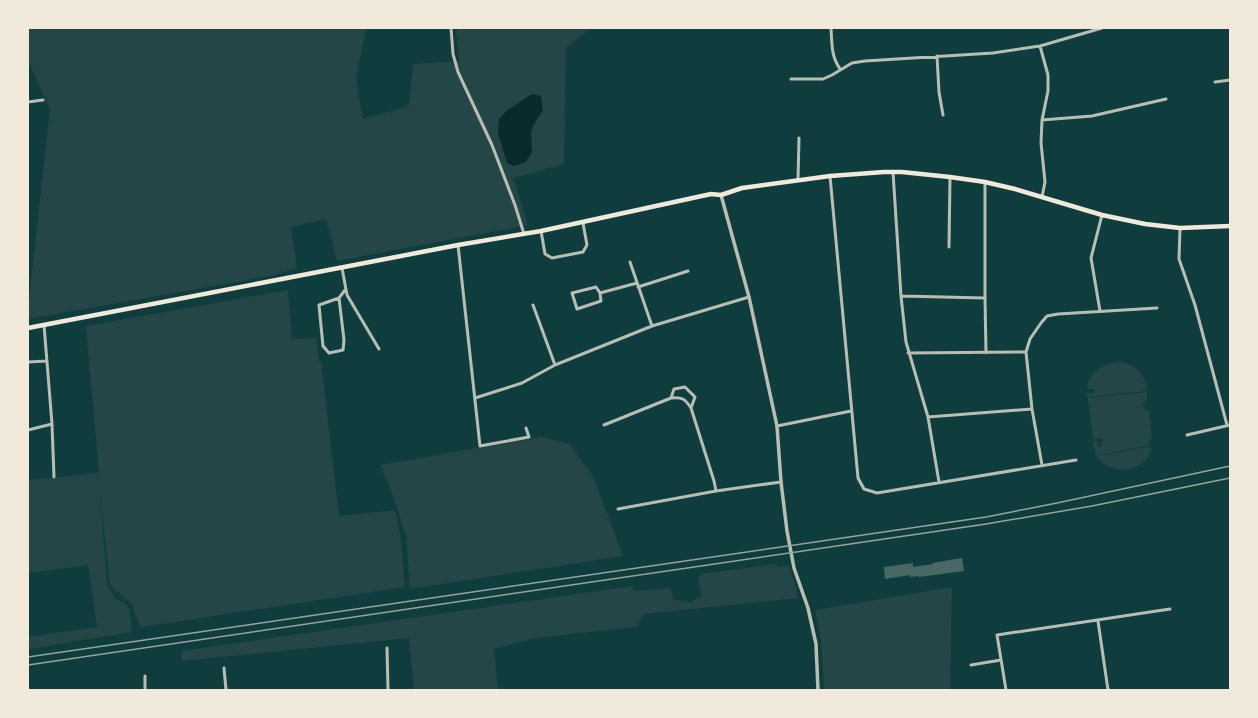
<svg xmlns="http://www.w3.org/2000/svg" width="1258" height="718" viewBox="0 0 1258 718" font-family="'Fira Sans',sans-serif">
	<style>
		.green { fill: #244646 }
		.water { fill: #0a2a2b }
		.building { fill: #486865 }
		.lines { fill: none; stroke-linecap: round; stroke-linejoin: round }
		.minor { stroke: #b8beb3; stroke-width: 3 }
		.tertiary { stroke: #b8beb3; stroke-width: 3.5 }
		.primary { stroke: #f1e9da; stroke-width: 4.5 }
		.rail { stroke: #97a49c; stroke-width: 1.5 }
	</style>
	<rect width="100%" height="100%" fill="#0f3d3e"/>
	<path class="green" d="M 28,28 L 366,28 L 356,79 L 363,119 L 409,106 L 413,64 L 459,61 L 456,28 L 591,28 L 566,48 L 564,164 L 513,178 L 528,225 L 337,261 L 326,219 L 291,227 L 297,268 L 275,275 L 28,319 L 28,309 L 50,109 L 28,60 Z
		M 288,290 L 292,339 L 316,338 L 319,361 L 321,361 L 339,516 L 395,510 L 401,540 L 405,587 L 141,627 L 131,603 L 110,585 L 100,494 L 107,585 L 115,598 L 126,604 L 129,608 L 132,632 L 28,649 L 28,637 L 97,627 L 88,565 L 28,573 L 28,480 L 99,473 L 86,326 Z
		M 1117,362 C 1136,364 1144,373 1148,391 L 1087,397 L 1087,393 L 1094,393 L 1094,389 L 1087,389 C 1089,373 1102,364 1117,362 Z
		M 1147,392 L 1147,399 L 1144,402 L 1143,406 L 1145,409 L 1149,411 L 1152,439 L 1149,440 L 1150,445 L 1096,456 L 1092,441 L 1098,441 L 1097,446 L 1101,447 L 1103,439 L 1099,438 L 1093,440 L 1088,398 Z
		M 542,437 L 569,444 L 593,476 L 623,556 L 410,589 L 406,536 L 392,493 L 380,465 Z
		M 1147,447 L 1148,448 L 1152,447 C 1144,474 1115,476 1097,458 L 1099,456 Z
		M 776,564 L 777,567 L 789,566 L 799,598 L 644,614 L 636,627 L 536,638 L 494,649 L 498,690 L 414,690 L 409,638 L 182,661 L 182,651 L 633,586 L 634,591 L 670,588 L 674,600 L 690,603 L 701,596 L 698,578 L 702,574 Z
		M 952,587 L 950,690 L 824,690 L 821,640 L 815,610 Z"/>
	<path class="water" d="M 532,94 L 541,96 L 543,110 L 534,124 L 531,132 L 532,152 L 526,162 L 514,166 L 507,163 L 498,133 L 499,119 L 506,111 Z"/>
	<path class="building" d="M 962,558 L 964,571 L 919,577 L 919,576 L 910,577 L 910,575 L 885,579 L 884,567 L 913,563 L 913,567 L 933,564 L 932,563 Z"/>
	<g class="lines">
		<path class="minor" d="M 451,28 L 453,54 L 458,72 L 492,145 L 515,205 L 524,234
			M 831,28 C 832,44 831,56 840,69
			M 1040,46 L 1048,75 L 1048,91 L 1042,120 L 1041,143 L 1045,182 L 1042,197
			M 937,56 L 939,92 L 943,115
			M 791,79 L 823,79 L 832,75 L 852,63 L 865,61 L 993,53 L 1040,46 L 1102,28
			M 1215,82 L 1230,80
			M 28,102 L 43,100
			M 1042,120 L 1092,116 L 1166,99
			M 893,172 L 901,296 L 906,342 L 928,417 L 939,482
			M 830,176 L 858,478 L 864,489 L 877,493 L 1076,460
			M 798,180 L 799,138
			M 985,182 L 985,298 L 986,353
			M 1180,228 L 1179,259 L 1195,305 L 1227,425
			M 541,231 L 545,254 L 552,258 L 583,252 L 587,245 L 583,223
			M 458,245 L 480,446 L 529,437 L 526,428
			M 949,247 L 950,177
			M 630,262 L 652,326
			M 342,268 L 347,295 L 379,349
			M 638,287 L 688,271
			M 600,293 L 596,287 L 572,293 L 577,309 L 601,301 L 600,293 L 637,283
			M 901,296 L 985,298
			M 339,298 L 319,305 L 323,346 L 329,353 L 343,350 L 344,340 L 339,298 L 345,290
			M 533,305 L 555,365
			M 1100,311 L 1091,258 L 1102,215
			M 44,325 L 52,424 L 54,477
			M 908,353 L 1026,352
			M 28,362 L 47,361
			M 475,398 L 522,383 L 555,365 L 652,326 L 749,297
			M 671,398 L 674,389 L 685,387 L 695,397 L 691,408
			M 928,417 L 1032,409
			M 604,425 L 671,398 C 683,397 685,399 691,408 L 714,481 L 716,491
			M 777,426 L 851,411
			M 28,430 L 52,424
			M 1187,435 L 1230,425
			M 1042,465 L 1032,409 L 1026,352 L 1030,339 L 1041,323 L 1047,316 L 1058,314 L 1157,308
			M 618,509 L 716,491 L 781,482
			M 1098,621 L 1108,690
			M 387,648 L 388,690
			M 971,665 L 1001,660
			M 224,668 L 226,690
			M 145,690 L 145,676
			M 1006,690 L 997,635 L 1170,609"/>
		<path class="tertiary" d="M 721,195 L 749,297 L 777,426 L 781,482 L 787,531 L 794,568 L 808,608 L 816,644 L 818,690"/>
		<path class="primary" d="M 28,328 L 458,245 L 541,231 L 711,194 L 721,195 L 742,188 L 830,176 L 884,172 L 902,172 L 950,177 L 985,182 L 1015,189 L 1102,215 L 1145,224 L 1180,228 L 1230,226"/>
		<path class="rail" d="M 28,657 L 986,517 L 1057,503 L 1230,466
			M 28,665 L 986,524 L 1092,506 L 1230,478"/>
	</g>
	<rect width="1258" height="718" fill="none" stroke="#f1e9da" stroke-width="58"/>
</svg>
